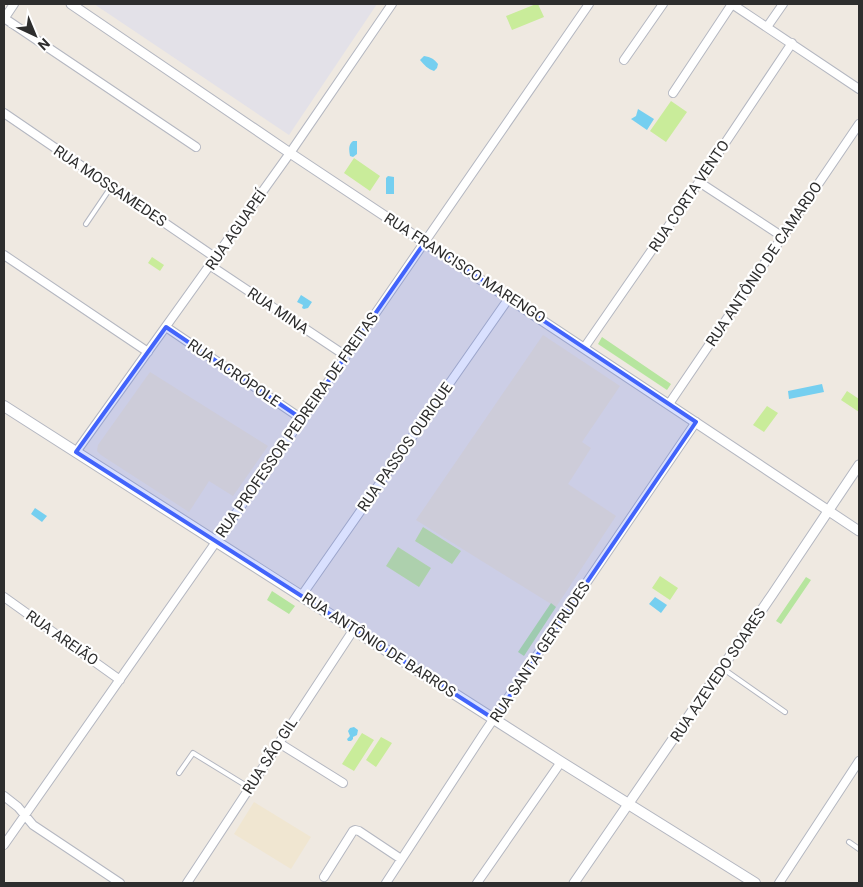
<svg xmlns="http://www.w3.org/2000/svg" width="863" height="887" viewBox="0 0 863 887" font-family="Roboto,sans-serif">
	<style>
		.industrial { fill: #e3e1e8 }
		.education { fill: #f0e6d1 }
		.park { fill: #b6e59e }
		.pitch { fill: #c9ec9a }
		.water { fill: #75cff0 }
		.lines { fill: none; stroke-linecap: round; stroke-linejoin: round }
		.service-casing { stroke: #b4b7c1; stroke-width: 6 }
		.minor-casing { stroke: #b4b7c1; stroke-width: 10 }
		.tertiary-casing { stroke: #b4b7c1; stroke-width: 11 }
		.secondary-casing { stroke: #b4b7c1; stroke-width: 12 }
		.service { stroke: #fff; stroke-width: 4 }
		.minor { stroke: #fff; stroke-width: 8 }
		.tertiary { stroke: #fff; stroke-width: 9 }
		.secondary { stroke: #fff; stroke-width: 10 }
		.marked { fill: #4264fb; fill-opacity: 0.2; stroke: #4264fb; stroke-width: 4; stroke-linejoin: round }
		.labels { text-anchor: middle; stroke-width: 4.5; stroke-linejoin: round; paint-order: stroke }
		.street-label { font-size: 15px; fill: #2e2e2e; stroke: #fff }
	</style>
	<rect width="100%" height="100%" fill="#efe9e1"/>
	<path class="industrial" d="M 94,4 L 377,4 L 289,135 Z"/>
	<path class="education" d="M 543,335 L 620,386 L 582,442 L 591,448 L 568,484 L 616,516 L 556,607 L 416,520 Z
		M 150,372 L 268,446 L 233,496 L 209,481 L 189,512 L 101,455 L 97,451 L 98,445 Z
		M 254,802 L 311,837 L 291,869 L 234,834 Z"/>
	<path class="park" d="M 602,337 L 671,384 L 667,390 L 598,344 Z
		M 806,577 L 811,580 L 781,624 L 776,621 Z
		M 272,591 L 295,606 L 289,614 L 267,600 Z
		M 551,603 L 556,607 L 524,656 L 518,652 Z"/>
	<path class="pitch" d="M 536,4 L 538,4 L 544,17 L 512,30 L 506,16 Z
		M 671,101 L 687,112 L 666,142 L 650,131 Z
		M 354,158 L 380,176 L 370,191 L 344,173 Z
		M 152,257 L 164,265 L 160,271 L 148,263 Z
		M 847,391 L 859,399 L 859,412 L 841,400 Z
		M 767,406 L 778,413 L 764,432 L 753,425 Z
		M 423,527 L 461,551 L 452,564 L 415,541 Z
		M 398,547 L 431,568 L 419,587 L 386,566 Z
		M 660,576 L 678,588 L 670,600 L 652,588 Z
		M 362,733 L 374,740 L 354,771 L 342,764 Z
		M 381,737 L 392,743 L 376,767 L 366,760 Z"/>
	<path class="water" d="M 424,56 C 431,57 434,59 438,64 L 437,68 L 434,71 C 428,69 424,65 420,60 Z
		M 638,109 L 654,119 L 647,130 L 631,119 L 636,116 Z
		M 353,141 L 357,141 L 357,154 L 353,157 L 350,156 C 349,150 348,145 353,141 Z
		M 388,176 L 394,177 L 394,194 L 386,194 L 386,178 Z
		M 301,295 L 312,302 L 308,308 L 304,309 L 302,308 L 303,305 L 297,302 Z
		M 822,384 L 824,392 L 789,399 L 788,391 Z
		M 35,508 L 47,516 L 42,522 L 31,514 Z
		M 655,597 L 667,605 L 661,613 L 649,604 Z
		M 354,727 L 358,730 L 357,735 L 353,737 L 353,739 L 351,741 L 348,741 L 347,739 L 350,736 L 348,731 L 350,728 Z"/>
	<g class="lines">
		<g class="service-casing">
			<path id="service" d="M 86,224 L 111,187
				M 722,668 L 785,712
				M 179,773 L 193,753 L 250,788
				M 849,842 L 859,849"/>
		</g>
		<g class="minor-casing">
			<path id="minor" d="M 732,4 L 859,89
				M 4,18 L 196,147
				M 4,19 L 14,4
				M 767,27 L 783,4
				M 624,60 L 663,4
				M 673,93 L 732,4
				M 4,113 L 216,258
				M 699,182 L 783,237
				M 4,255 L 148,352
				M 211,266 L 346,356
				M 166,327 L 302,419
				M 584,348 L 699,182 L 792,43
				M 669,404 L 859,124
				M 76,452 L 290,153 L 392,4
				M 302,595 L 509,298
				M 4,597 L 120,680
				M 279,743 L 343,783
				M 4,796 L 18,807 L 33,825 L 120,883
				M 4,845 L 346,356 L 589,4
				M 324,877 L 353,831 L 355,830 L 359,831 L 401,859
				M 187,883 L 354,629
				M 386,883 L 484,733 L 696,422
				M 477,883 L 561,762
				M 779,883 L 859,761"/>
		</g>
		<g class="tertiary-casing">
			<path id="tertiary" d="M 71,4 L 290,153 L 859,531
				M 574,883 L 772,595 L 859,465"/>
		</g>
		<g class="secondary-casing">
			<path id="secondary" d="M 4,406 L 561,762 L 755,883"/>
		</g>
		<use href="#service" class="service"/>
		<use href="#minor" class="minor"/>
		<use href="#tertiary" class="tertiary"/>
		<use href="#secondary" class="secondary"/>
	</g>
	<path class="marked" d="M 425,242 L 696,422 L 494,719 L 76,452 L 166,327 L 302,419 Z"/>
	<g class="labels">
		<g class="street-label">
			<text transform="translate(110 186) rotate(34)" y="5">RUA MOSSAMEDES</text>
			<text transform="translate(689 196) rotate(-56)" y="5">RUA CORTA VENTO</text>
			<text transform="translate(236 230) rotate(-55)" y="5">RUA AGUAPEÍ</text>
			<text transform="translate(764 264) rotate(-56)" y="5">RUA ANTÔNIO DE CAMARDO</text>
			<text transform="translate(465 268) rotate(33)" y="5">RUA FRANCISCO MARENGO</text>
			<text transform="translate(278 311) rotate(34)" y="5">RUA MINA</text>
			<text transform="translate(234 373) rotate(34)" y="5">RUA ACRÓPOLE</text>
			<text transform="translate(297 425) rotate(-55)" y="5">RUA PROFESSOR PEDREIRA DE FREITAS</text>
			<text transform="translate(405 447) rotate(-55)" y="5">RUA PASSOS OURIQUE</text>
			<text transform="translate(62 638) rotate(35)" y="5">RUA AREIÃO</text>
			<text transform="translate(379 645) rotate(33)" y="5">RUA ANTÔNIO DE BARROS</text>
			<text transform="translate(540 652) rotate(-56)" y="5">RUA SANTA GERTRUDES</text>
			<text transform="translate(718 675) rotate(-56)" y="5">RUA AZEVEDO SOARES</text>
			<text transform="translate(270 756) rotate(-57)" y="5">RUA SÃO GIL</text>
		</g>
	</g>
	<rect width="863" height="887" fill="none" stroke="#2e2e2e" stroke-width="10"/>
	<g transform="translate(35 35) rotate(136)" stroke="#ffffff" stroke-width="4" paint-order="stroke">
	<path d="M0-4L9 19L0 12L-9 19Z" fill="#2e2e2e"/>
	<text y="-8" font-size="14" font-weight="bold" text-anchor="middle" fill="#2e2e2e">N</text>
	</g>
</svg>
